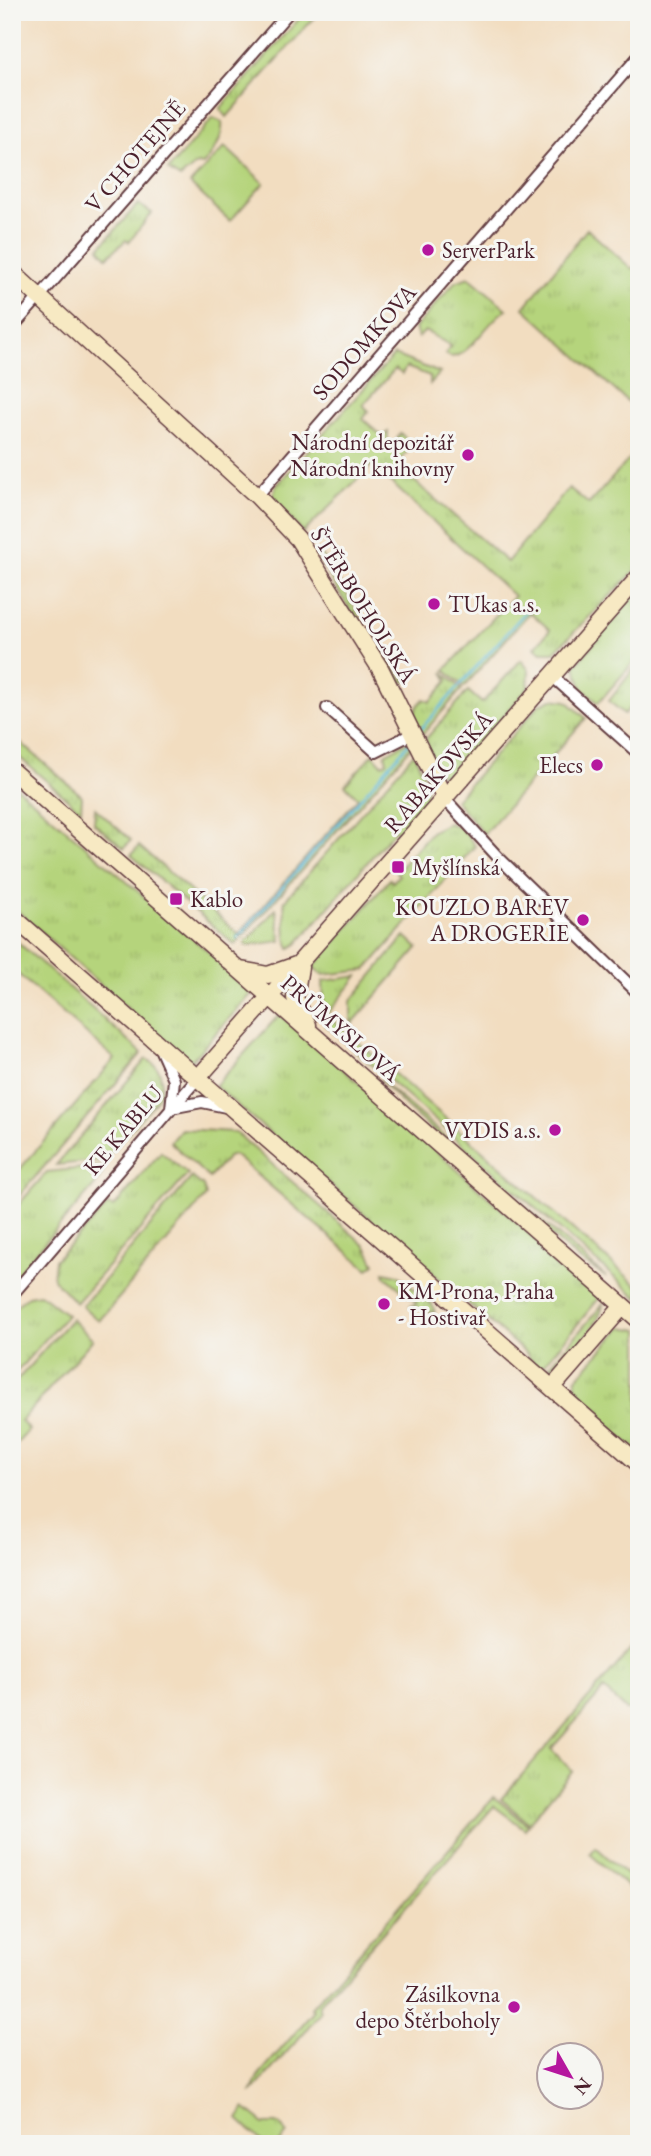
<svg xmlns="http://www.w3.org/2000/svg" width="651" height="2156" viewBox="0 0 651 2156" font-family="'EB Garamond',serif">
	<style>
		.grass { fill: url(#grass-tufts); stroke: #807a53; stroke-width: 2 }
		.pitch { fill: #b5d47b; stroke: #807a53; stroke-width: 2 }
		.lines { fill: none; stroke-linecap: round; stroke-linejoin: round }
		.stream { stroke: #5ab5d8; stroke-width: 2.5 }
		.street-casing { stroke: #633c41; stroke-width: 14 }
		.secondary-casing { stroke: #633c41; stroke-width: 19 }
		.street { stroke: #fff; stroke-width: 10 }
		.secondary { stroke: #f7e9c3; stroke-width: 16 }
		.rail-casing { stroke: #4a1f2b; stroke-width: 5 }
		.rail { stroke: #f6f6f2; stroke-width: 2.5; stroke-dasharray: 8; stroke-linecap: butt }
		.poi-dot { fill: #b5179e; stroke: #f6f6f2; stroke-width: 2.5 }
		.labels { text-anchor: middle; stroke-width: 6; stroke-linejoin: round; paint-order: stroke }
		.street-label { font-size: 23px; fill: #4a1f2b; stroke: #f6f6f2 }
		.poi-label { font-size: 23px; fill: #4a1f2b; stroke: #f6f6f2; text-anchor: start }
	</style>
	<defs>
		<pattern id="grass-tufts" width="24" height="20" patternUnits="userSpaceOnUse" patternTransform="scale(1.75)"><rect width="24" height="20" fill="#b5d47b"/><path d="M3 7l-1-3M5 7V3M7 7l1-3M15 17l-1-3M17 17v-4M19 17l1-3" fill="none" stroke="#9db66a"/></pattern>
	</defs>
	<rect width="100%" height="100%" fill="#f6f6f2"/>
	<filter id="ink" filterUnits="userSpaceOnUse"><feTurbulence type="fractalNoise" baseFrequency=".0143" numOctaves="2"/><feDisplacementMap in="SourceGraphic" scale="14" xChannelSelector="R" yChannelSelector="G"/><feConvolveMatrix kernelMatrix="1 2 1 2 8 2 1 2 1" color-interpolation-filters="sRGB"/></filter>
	<filter id="wash" filterUnits="userSpaceOnUse"><feTurbulence type="fractalNoise" baseFrequency=".00686" numOctaves="4" result="noise"/><feDisplacementMap in="SourceGraphic" scale="28" xChannelSelector="R" yChannelSelector="G"/><feGaussianBlur stdDeviation="1.57" result="paint"/><feColorMatrix in="noise" values="0 0 0 0 0 0 0 0 0 0 0 0 0 0 0 0 0 1.4 0 .05"/><feComposite in="paint" operator="in"/></filter>
	<g filter="url(#wash)">
		<rect width="100%" height="100%" fill="#f2ddc0"/>
		<path class="grass" d="M 305,12 L 319,12 L 227,117 L 220,109 Z
			M 213,118 L 222,122 C 224,137 213,154 203,165 L 197,164 L 180,178 L 168,170 Z
			M 138,204 L 152,213 L 129,242 L 126,240 L 107,257 L 99,248 Z
			M 587,229 L 632,269 L 639,263 L 639,412 L 524,308 Z
			M 469,277 L 507,309 C 489,319 470,356 451,357 L 445,354 L 451,346 L 425,331 L 418,338 L 415,328 L 455,282 Z
			M 394,355 L 440,373 L 430,384 L 430,376 L 406,367 L 402,374 L 395,369 L 363,405 L 369,411 L 363,419 L 382,436 L 388,432 L 387,449 L 391,450 L 400,433 L 413,445 L 396,465 L 507,562 L 569,488 L 589,504 L 639,448 L 639,567 L 554,652 L 542,652 L 535,647 L 550,630 L 530,612 L 464,687 L 445,670 L 514,596 L 372,465 L 303,533 L 272,498 L 276,486 Z
			M 317,551 L 329,563 L 374,642 L 378,640 L 383,645 L 380,648 L 382,652 L 386,649 L 385,658 L 404,680 L 410,675 L 410,681 L 400,683 L 392,679 L 315,553 Z
			M 639,587 L 639,656 L 598,703 L 582,688 L 575,666 Z
			M 521,660 L 529,670 L 528,688 L 450,778 L 441,776 L 424,741 L 468,691 L 482,703 Z
			M 639,662 L 639,699 L 624,714 L 609,701 Z
			M 443,672 L 462,689 L 421,736 C 414,720 410,712 424,699 L 430,702 L 448,681 Z
			M 552,699 L 567,701 L 586,718 L 484,834 L 455,800 L 539,705 Z
			M 12,735 L 82,796 L 81,811 L 12,751 Z
			M 408,741 L 411,747 L 235,945 L 131,855 L 139,846 L 239,934 L 358,798 L 345,785 L 373,754 L 382,764 L 387,762 L 385,754 Z
			M 414,753 C 435,799 430,796 399,833 L 395,830 L 297,944 L 290,948 L 286,938 L 284,901 Z
			M 12,783 L 254,991 L 189,1063 L 12,906 Z
			M 95,808 L 131,840 L 124,848 L 94,823 Z
			M 448,823 L 462,828 L 475,846 L 366,970 L 323,975 L 313,967 L 390,879 L 393,882 L 399,875 L 396,872 L 432,831 Z
			M 276,909 L 281,941 L 246,946 L 245,943 Z
			M 405,936 L 418,948 L 351,1025 L 351,1001 Z
			M 12,937 L 142,1053 L 12,1204 L 12,1178 L 115,1059 L 12,969 Z
			M 358,976 L 326,1016 L 324,1015 L 323,981 Z
			M 280,1014 L 601,1296 L 541,1368 L 533,1364 L 528,1355 L 215,1086 Z
			M 334,1021 L 639,1287 L 639,1299 L 326,1025 Z
			M 146,1059 C 163,1066 166,1087 155,1102 L 104,1160 L 56,1165 Z
			M 379,1079 L 606,1277 L 578,1259 L 406,1107 Z
			M 181,1129 L 235,1132 L 366,1246 L 375,1264 L 368,1269 L 234,1155 L 228,1157 L 209,1178 L 170,1142 Z
			M 161,1152 L 188,1174 L 76,1303 L 53,1279 L 55,1260 L 108,1205 L 114,1207 Z
			M 103,1166 L 105,1168 L 96,1184 L 12,1280 L 12,1212 L 47,1172 Z
			M 192,1177 L 203,1186 L 206,1196 L 99,1321 L 82,1306 Z
			M 384,1272 L 398,1275 L 432,1304 L 435,1313 L 411,1306 L 417,1303 L 385,1276 Z
			M 40,1294 L 67,1315 L 12,1377 L 12,1309 L 28,1296 Z
			M 603,1304 C 602,1322 565,1366 547,1369 Z
			M 71,1319 L 93,1339 L 21,1421 L 29,1430 L 12,1449 L 12,1386 Z
			M 622,1327 L 639,1330 L 639,1453 L 575,1397 L 576,1379 Z
			M 639,1640 L 639,1703 L 634,1710 L 626,1710 L 604,1689 L 551,1749 L 572,1771 L 529,1823 L 501,1799 Z
			M 494,1797 L 528,1825 L 525,1829 L 494,1806 L 319,2005 L 321,2013 L 251,2093 L 258,2076 L 314,2011 L 311,2008 Z
			M 596,1847 L 639,1886 L 639,1897 L 590,1854 Z
			M 244,2108 L 264,2124 L 279,2124 L 287,2133 L 279,2144 L 264,2144 L 239,2120 Z"/>
		<path class="pitch" d="M 225,147 L 264,183 L 230,221 L 190,184 Z"/>
		<g class="lines">
			<path class="stream" d="M 419,731 L 529,608
				M 237,939 L 409,743"/>
		</g>
	</g>
	<g filter="url(#ink)">
		<g class="lines">
			<g class="street-casing">
				<path id="street" d="M 12,328 L 289,12
					M 257,496 L 639,56
					M 552,676 L 639,754
					M 327,708 L 376,752 L 414,733
					M 445,799 L 497,856 L 639,994
					M 161,1051 L 174,1080 L 171,1108
					M 171,1108 L 202,1102 L 226,1107
					M 12,1295 L 197,1079"/>
			</g>
			<g class="secondary-casing">
				<path id="secondary" d="M 12,272 L 257,496 L 298,539 L 381,670 L 445,799
					M 12,771 L 639,1320
					M 12,916 L 639,1464
					M 300,967 L 295,998 L 308,1025
					M 241,970 L 268,975 L 296,965
					M 197,1079 L 639,577
					M 552,1388 L 623,1306"/>
			</g>
			<use href="#street" class="street"/>
			<use href="#secondary" class="secondary"/>
			<g class="rail-casing">
				<path id="rail" d="M 12,1811 L 16,1806"/>
			</g>
			<use href="#rail" class="rail"/>
		</g>
	</g>
	<g class="poi-dot">
		<circle cx="428" cy="250" r="7"/>
		<circle cx="468" cy="455" r="7"/>
		<circle cx="434" cy="604" r="7"/>
		<circle cx="597" cy="765" r="7"/>
		<rect x="391" y="860" width="14" height="14" rx="3.5"/>
		<rect x="169" y="892" width="14" height="14" rx="3.5"/>
		<circle cx="583" cy="920" r="7"/>
		<circle cx="555" cy="1130" r="7"/>
		<circle cx="384" cy="1304" r="7"/>
		<circle cx="514" cy="2007" r="7"/>
	</g>
	<g class="labels">
		<g class="street-label">
			<text transform="translate(135 156) rotate(-49)" y="8">V CHOTEJNĚ</text>
			<text transform="translate(364 342) rotate(-49)" y="8">SODOMKOVA</text>
			<text transform="translate(364 605) rotate(58)" y="8">ŠTĚRBOHOLSKÁ</text>
			<text transform="translate(438 772) rotate(-49)" y="8">RABAKOVSKÁ</text>
			<text transform="translate(341 1028) rotate(41)" y="8">PRŮMYSLOVÁ</text>
			<text transform="translate(123 1130) rotate(-50)" y="8">KE KABLU</text>
		</g>
		<g class="poi-label">
			<text x="442" y="258">ServerPark</text>
			<text x="454" y="450" text-anchor="end">Národní depozitář<tspan x="454" dy="26">Národní knihovny</tspan></text>
			<text x="448" y="612">TUkas a.s.</text>
			<text x="583" y="773" text-anchor="end">Elecs</text>
			<text x="412" y="875">Myšlínská</text>
			<text x="190" y="907">Kablo</text>
			<text x="569" y="915" text-anchor="end">KOUZLO BAREV<tspan x="569" dy="26">A DROGERIE</tspan></text>
			<text x="541" y="1138" text-anchor="end">VYDIS a.s.</text>
			<text x="398" y="1299">KM-Prona, Praha<tspan x="398" dy="26">- Hostivař</tspan></text>
			<text x="500" y="2002" text-anchor="end">Zásilkovna<tspan x="500" dy="26">depo Štěrboholy</tspan></text>
		</g>
	</g>
	<rect width="651" height="2156" fill="none" stroke="#f6f6f2" stroke-width="42"/>
	<g transform="translate(570 2076) rotate(129)"><circle r="33" fill="#f6f6f2" stroke="#b1a0a2" stroke-width="2"/>
	<path d="M0-5L12 26L0 18L-12 26Z" fill="#b5179e"/>
	<text y="-10" font-size="19" font-weight="bold" text-anchor="middle" fill="#4a1f2b">N</text>
	</g>
</svg>
